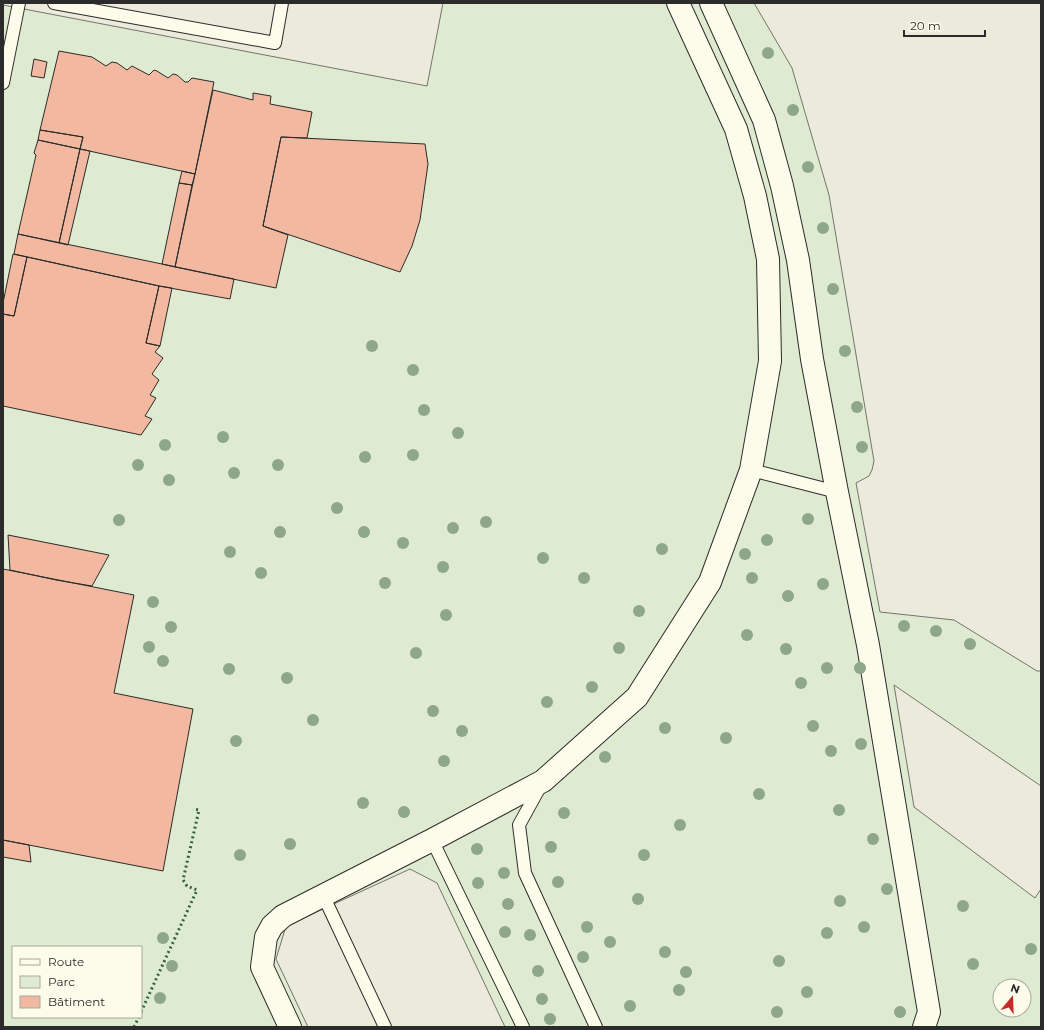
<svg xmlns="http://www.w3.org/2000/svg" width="1044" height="1030" viewBox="0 0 1044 1030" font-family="Montserrat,sans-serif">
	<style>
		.green { fill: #deebd1; stroke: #74746e; fill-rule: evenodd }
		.parking { fill: #eceadb; stroke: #74746e }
		.building { fill: #f2b8a0; stroke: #2b2b2b }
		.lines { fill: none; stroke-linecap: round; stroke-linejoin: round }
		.lane-casing { stroke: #2b2b2b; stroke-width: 14 }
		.street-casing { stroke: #2b2b2b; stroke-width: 24 }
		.lane { stroke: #fdfbea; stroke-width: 12 }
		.street { stroke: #fdfbea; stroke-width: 22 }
		.hedge { stroke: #34623c; stroke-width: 3; stroke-dasharray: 2 3; stroke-linecap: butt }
		.tree { fill: #8ea78a }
	</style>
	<rect width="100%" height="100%" fill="#fdfbea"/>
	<path class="green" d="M 3,3 L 1041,3 L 1041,1027 L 3,1027 ZM 13,947 L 141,947 L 141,1017 L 13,1017 ZM 1000,986 L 1024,986 L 1024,1010 L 1000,1010 Z"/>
	<path class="parking" d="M 3,3 L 443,3 L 427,86 L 3,5 Z
		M 754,3 L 1041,3 L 1041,671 L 1037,671 L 954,620 L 880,612 L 856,483 L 869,476 L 872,470 L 874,461 L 829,195 L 792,68 Z
		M 894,685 L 1041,786 L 1041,889 L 1035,898 L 914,807 Z
		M 410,869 L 437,883 L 505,1027 L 308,1027 L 276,959 L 286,926 Z"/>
	<path class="building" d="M 59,51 L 92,57 L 106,66 L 112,62 L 117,63 L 127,70 L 132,66 L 149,75 L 154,70 L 157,71 L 168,78 L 173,74 L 177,75 L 185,82 L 188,82 L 192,78 L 214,82 L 195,174 L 80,149 L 83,137 L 40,130 Z
		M 34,59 L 47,62 L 44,78 L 31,76 Z
		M 213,90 L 253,100 L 253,93 L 271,96 L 270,104 L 312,112 L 307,138 L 281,137 L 263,226 L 288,235 L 276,288 L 175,267 Z
		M 40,130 L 83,137 L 80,149 L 38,140 Z
		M 281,137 L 425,144 L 428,164 L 420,220 L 412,246 L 400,272 L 263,226 Z
		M 38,140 L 80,149 L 59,243 L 18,234 L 36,155 L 34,153 Z
		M 80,149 L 90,151 L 68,245 L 59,243 Z
		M 182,171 L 195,174 L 192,185 L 179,183 Z
		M 179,183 L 192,185 L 175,267 L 162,264 Z
		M 18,234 L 234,279 L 230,299 L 159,286 L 14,254 Z
		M 13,254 L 27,257 L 14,316 L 3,314 L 3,303 Z
		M 27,257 L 159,286 L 146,343 L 160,346 L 155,352 L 163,358 L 152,374 L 159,380 L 150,395 L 156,398 L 145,416 L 152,419 L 141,435 L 3,406 L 3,314 L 14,316 Z
		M 159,286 L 172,288 L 160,346 L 146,343 Z
		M 8,535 L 109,555 L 92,586 L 56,580 L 10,570 Z
		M 3,569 L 134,595 L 114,693 L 193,709 L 163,871 L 3,840 Z
		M 3,840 L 29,845 L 31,862 L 3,857 Z"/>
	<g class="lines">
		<g class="lane-casing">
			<path id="lane" d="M 54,3 L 275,43 L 282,3
				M 3,83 L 19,3
				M 751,470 L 837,492
				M 541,785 L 519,825 L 525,873 L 596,1027
				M 432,840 L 523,1027
				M 323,895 L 385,1027"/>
		</g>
		<g class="street-casing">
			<path id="street" d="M 711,3 L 764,120 L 782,186 L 798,260 L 812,359 L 837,492 L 868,645 L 929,1012 L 924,1027
				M 290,1027 L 262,967 L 266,937 L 272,926 L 283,916 L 432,840 L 543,781 L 637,697 L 710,582 L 751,470 L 770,361 L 768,259 L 755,196 L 736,129 L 678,3"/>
		</g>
		<use href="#lane" class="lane"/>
		<use href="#street" class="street"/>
		<path class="hedge" d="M 141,1012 L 197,890 L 187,886 L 183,880 L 199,810 L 193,809
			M 134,1027 L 139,1017"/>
	</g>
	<g class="tree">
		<circle cx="768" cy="53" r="6"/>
		<circle cx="793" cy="110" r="6"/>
		<circle cx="808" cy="167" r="6"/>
		<circle cx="823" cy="228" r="6"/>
		<circle cx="833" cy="289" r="6"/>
		<circle cx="372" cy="346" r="6"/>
		<circle cx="845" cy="351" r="6"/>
		<circle cx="413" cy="370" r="6"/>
		<circle cx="857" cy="407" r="6"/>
		<circle cx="424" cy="410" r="6"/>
		<circle cx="458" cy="433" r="6"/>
		<circle cx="223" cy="437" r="6"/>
		<circle cx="165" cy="445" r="6"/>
		<circle cx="862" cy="447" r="6"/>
		<circle cx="413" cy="455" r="6"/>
		<circle cx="365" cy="457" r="6"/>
		<circle cx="138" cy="465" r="6"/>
		<circle cx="278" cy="465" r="6"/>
		<circle cx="234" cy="473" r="6"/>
		<circle cx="169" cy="480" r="6"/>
		<circle cx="337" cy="508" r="6"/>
		<circle cx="808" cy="519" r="6"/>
		<circle cx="119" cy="520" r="6"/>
		<circle cx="486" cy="522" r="6"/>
		<circle cx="453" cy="528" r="6"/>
		<circle cx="280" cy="532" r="6"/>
		<circle cx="364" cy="532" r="6"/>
		<circle cx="767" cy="540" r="6"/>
		<circle cx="403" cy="543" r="6"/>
		<circle cx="662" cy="549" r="6"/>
		<circle cx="230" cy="552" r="6"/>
		<circle cx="745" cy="554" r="6"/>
		<circle cx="543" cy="558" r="6"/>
		<circle cx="443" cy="567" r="6"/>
		<circle cx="261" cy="573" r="6"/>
		<circle cx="584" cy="578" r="6"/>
		<circle cx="752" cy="578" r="6"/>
		<circle cx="385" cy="583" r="6"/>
		<circle cx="823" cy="584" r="6"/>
		<circle cx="788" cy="596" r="6"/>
		<circle cx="153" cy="602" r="6"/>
		<circle cx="639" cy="611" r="6"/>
		<circle cx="446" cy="615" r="6"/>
		<circle cx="904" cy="626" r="6"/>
		<circle cx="171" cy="627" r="6"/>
		<circle cx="936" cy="631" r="6"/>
		<circle cx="747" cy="635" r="6"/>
		<circle cx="970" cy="644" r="6"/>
		<circle cx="149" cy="647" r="6"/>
		<circle cx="619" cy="648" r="6"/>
		<circle cx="786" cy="649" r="6"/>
		<circle cx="416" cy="653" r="6"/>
		<circle cx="163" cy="661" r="6"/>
		<circle cx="827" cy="668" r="6"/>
		<circle cx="860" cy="668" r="6"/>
		<circle cx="229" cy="669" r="6"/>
		<circle cx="287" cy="678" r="6"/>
		<circle cx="801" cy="683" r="6"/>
		<circle cx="592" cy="687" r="6"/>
		<circle cx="547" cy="702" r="6"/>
		<circle cx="433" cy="711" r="6"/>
		<circle cx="313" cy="720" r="6"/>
		<circle cx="813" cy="726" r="6"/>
		<circle cx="665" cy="728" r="6"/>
		<circle cx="462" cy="731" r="6"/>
		<circle cx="726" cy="738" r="6"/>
		<circle cx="236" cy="741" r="6"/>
		<circle cx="861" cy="744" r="6"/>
		<circle cx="831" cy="751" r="6"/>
		<circle cx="605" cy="757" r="6"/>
		<circle cx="444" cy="761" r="6"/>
		<circle cx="759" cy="794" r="6"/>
		<circle cx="363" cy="803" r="6"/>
		<circle cx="839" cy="810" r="6"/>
		<circle cx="404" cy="812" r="6"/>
		<circle cx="564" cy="813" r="6"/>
		<circle cx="680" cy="825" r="6"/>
		<circle cx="873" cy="839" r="6"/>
		<circle cx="290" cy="844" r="6"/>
		<circle cx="551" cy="847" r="6"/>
		<circle cx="477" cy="849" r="6"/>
		<circle cx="240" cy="855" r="6"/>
		<circle cx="644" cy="855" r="6"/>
		<circle cx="504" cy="873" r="6"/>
		<circle cx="558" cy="882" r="6"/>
		<circle cx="478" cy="883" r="6"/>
		<circle cx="887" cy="889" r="6"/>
		<circle cx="638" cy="899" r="6"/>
		<circle cx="840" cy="901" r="6"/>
		<circle cx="508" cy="904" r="6"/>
		<circle cx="963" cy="906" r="6"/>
		<circle cx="587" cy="927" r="6"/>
		<circle cx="864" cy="927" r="6"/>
		<circle cx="505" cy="932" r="6"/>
		<circle cx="827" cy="933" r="6"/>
		<circle cx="530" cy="935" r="6"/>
		<circle cx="163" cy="938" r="6"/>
		<circle cx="610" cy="942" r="6"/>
		<circle cx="1031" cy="949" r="6"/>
		<circle cx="665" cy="952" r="6"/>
		<circle cx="583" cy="957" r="6"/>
		<circle cx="779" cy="961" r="6"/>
		<circle cx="973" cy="964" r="6"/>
		<circle cx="172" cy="966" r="6"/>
		<circle cx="538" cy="971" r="6"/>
		<circle cx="686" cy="972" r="6"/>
		<circle cx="679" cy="990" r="6"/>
		<circle cx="807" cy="992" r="6"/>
		<circle cx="160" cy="998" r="6"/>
		<circle cx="542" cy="999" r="6"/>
		<circle cx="630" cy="1006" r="6"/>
		<circle cx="777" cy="1012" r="6"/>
		<circle cx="900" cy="1012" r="6"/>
		<circle cx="550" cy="1019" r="6"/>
	</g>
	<rect width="1044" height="1030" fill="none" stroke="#2b2b2b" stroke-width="8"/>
	<rect x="12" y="946" width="130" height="72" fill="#fdfbea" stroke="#a9a89e"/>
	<rect x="20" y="959" width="20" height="6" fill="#fdfbea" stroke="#a9a89e"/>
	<text x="48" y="966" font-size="12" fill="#2b2b2b">Route</text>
	<rect x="20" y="976" width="20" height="12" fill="#deebd1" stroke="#a9a89e"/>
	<text x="48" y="986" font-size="12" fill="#2b2b2b">Parc</text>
	<rect x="20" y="996" width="20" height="12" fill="#f2b8a0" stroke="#a9a89e"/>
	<text x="48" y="1006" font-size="12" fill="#2b2b2b">Bâtiment</text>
	<g transform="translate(1012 998) rotate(19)"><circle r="19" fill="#fdfbea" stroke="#a9a89e"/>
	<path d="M0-3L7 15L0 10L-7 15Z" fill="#c62828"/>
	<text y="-6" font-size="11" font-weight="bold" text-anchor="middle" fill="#2b2b2b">N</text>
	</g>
	<path d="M904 30v6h81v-6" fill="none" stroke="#2b2b2b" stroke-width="2"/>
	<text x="910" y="30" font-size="12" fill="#2b2b2b" stroke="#fdfbea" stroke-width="3" paint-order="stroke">20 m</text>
</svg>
